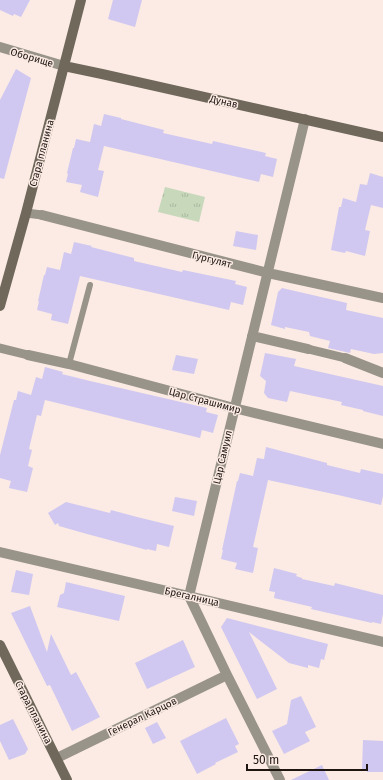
<svg xmlns="http://www.w3.org/2000/svg" width="383" height="780" viewBox="0 0 383 780" font-family="'Fira Sans',sans-serif">
	<style>
		.grass { fill: url(#grass-tufts) }
		.building { fill: #d0c8f0 }
		.lines { fill: none; stroke-linecap: round; stroke-linejoin: round }
		.service { stroke: #99948a; stroke-width: 6 }
		.pedestrian { stroke: #99948a; stroke-width: 9 }
		.minor { stroke: #99948a; stroke-width: 10 }
		.secondary { stroke: #70695b; stroke-width: 10 }
		.labels { text-anchor: middle; stroke-width: 3; stroke-linejoin: round; paint-order: stroke }
		.street-label { font-size: 10px; fill: #1e1511; stroke: #fbebe4 }
	</style>
	<defs>
		<pattern id="grass-tufts" width="24" height="20" patternUnits="userSpaceOnUse"><rect width="24" height="20" fill="#c7d8bb"/><path d="M3 7l-1-3M5 7V3M7 7l1-3M15 17l-1-3M17 17v-4M19 17l1-3" fill="none" stroke="#aab8a0"/></pattern>
	</defs>
	<rect width="100%" height="100%" fill="#fbebe4"/>
	<path class="grass" d="M 165,187 L 205,197 L 199,222 L 158,212 Z"/>
	<path class="building" d="M 0,0 L 30,0 L 21,17 L 14,14 L 13,16 L 0,10 Z
		M 113,0 L 142,0 L 135,27 L 108,19 Z
		M 16,69 L 31,78 L 4,179 L 0,178 L 0,100 Z
		M 104,114 L 121,118 L 121,119 L 164,130 L 163,133 L 212,144 L 213,141 L 266,153 L 265,156 L 277,159 L 273,177 L 261,174 L 259,182 L 104,146 L 98,170 L 104,171 L 98,197 L 80,192 L 82,185 L 66,182 L 68,174 L 67,173 L 73,148 L 74,148 L 76,139 L 90,142 L 94,124 L 101,126 Z
		M 370,173 L 383,177 L 383,208 L 371,205 L 365,230 L 370,231 L 365,256 L 346,251 L 345,253 L 331,250 L 339,207 L 341,207 L 343,198 L 356,202 L 360,184 L 367,185 Z
		M 236,231 L 258,235 L 256,250 L 233,246 Z
		M 74,242 L 92,246 L 91,247 L 134,258 L 134,261 L 182,272 L 183,270 L 236,281 L 235,284 L 247,287 L 243,305 L 231,302 L 229,310 L 80,276 L 68,324 L 51,320 L 52,314 L 37,310 L 39,301 L 38,301 L 44,275 L 45,275 L 47,267 L 60,270 L 64,252 L 71,254 Z
		M 282,288 L 347,303 L 346,310 L 383,318 L 383,353 L 374,354 L 351,349 L 350,353 L 328,348 L 330,341 L 310,336 L 309,332 L 285,327 L 285,329 L 271,325 L 278,292 Z
		M 265,353 L 296,359 L 294,366 L 383,386 L 383,416 L 363,411 L 363,410 L 341,405 L 342,402 L 290,391 L 287,402 L 268,398 L 264,393 L 266,381 L 260,376 Z
		M 176,355 L 198,359 L 194,374 L 172,370 Z
		M 45,367 L 63,372 L 62,374 L 90,381 L 207,408 L 206,412 L 218,415 L 213,433 L 202,430 L 200,438 L 45,400 L 41,416 L 37,415 L 29,449 L 32,450 L 28,466 L 33,468 L 27,492 L 9,488 L 11,481 L 0,478 L 0,455 L 14,400 L 16,400 L 18,391 L 31,395 L 36,377 L 42,379 Z
		M 266,447 L 327,463 L 327,465 L 360,473 L 361,469 L 383,474 L 383,496 L 381,505 L 338,495 L 268,480 L 253,547 L 258,548 L 253,573 L 235,569 L 237,563 L 221,559 L 223,550 L 222,550 L 237,481 L 238,481 L 240,473 L 253,476 L 257,458 L 264,459 Z
		M 175,497 L 197,501 L 194,516 L 172,511 Z
		M 66,502 L 110,513 L 111,510 L 137,517 L 174,526 L 169,547 L 157,544 L 156,551 L 147,549 L 147,550 L 87,534 L 59,526 L 58,523 L 55,525 L 48,513 Z
		M 274,568 L 297,574 L 296,576 L 302,578 L 302,579 L 334,586 L 335,583 L 383,595 L 383,614 L 381,624 L 372,622 L 372,623 L 311,609 L 312,607 L 274,598 L 275,592 L 269,591 Z
		M 16,570 L 33,574 L 29,595 L 11,592 Z
		M 66,582 L 125,596 L 119,621 L 57,607 L 60,595 L 64,593 Z
		M 30,606 L 47,652 L 51,634 L 71,675 L 76,672 L 100,717 L 72,731 L 50,685 L 47,686 L 11,613 Z
		M 227,618 L 328,644 L 324,660 L 321,659 L 319,668 L 308,665 L 308,668 L 289,663 L 249,632 L 277,689 L 257,699 L 221,627 Z
		M 183,640 L 195,667 L 147,689 L 135,663 Z
		M 301,696 L 316,727 L 305,732 L 310,741 L 284,754 L 272,731 L 287,724 L 291,700 Z
		M 226,718 L 239,744 L 235,746 L 238,752 L 215,763 L 216,764 L 197,774 L 180,741 Z
		M 13,719 L 28,749 L 25,754 L 9,760 L 0,741 L 0,725 Z
		M 157,722 L 166,738 L 153,744 L 145,728 Z
		M 363,740 L 383,741 L 383,772 L 367,772 L 367,770 L 362,770 Z
		M 322,765 L 329,780 L 291,780 Z"/>
	<g class="lines">
		<path class="service" d="M 69,364 L 90,285"/>
		<path class="pedestrian" d="M 26,213 L 42,215
			M 0,348 L 28,355
			M 308,349 L 345,358"/>
		<path class="minor" d="M 0,47 L 64,66
			M 42,215 L 268,273 L 383,298
			M 252,336 L 308,349
			M 28,355 L 69,364 L 234,408 L 383,444
			M 345,358 L 383,373
			M 0,552 L 189,596 L 383,642
			M 57,758 L 227,675
			M 280,780 L 227,675 L 189,596 L 305,119"/>
		<path class="secondary" d="M 64,66 L 102,74 L 383,137
			M 0,306 L 26,213 L 81,0
			M 0,645 L 67,780"/>
	</g>
	<g class="labels">
		<g class="street-label">
			<text transform="translate(32 57) rotate(16)" y="4">Оборище</text>
			<text transform="translate(224 101) rotate(13)" y="4">Дунав</text>
			<text transform="translate(41 153) rotate(-75)" y="4">Стара планина</text>
			<text transform="translate(212 259) rotate(14)" y="4">Гургулят</text>
			<text transform="translate(205 400) rotate(15)" y="4">Цар Страшимир</text>
			<text transform="translate(222 457) rotate(-77)" y="4">Цар Самуил</text>
			<text transform="translate(192 596) rotate(13)" y="4">Брегалница</text>
			<text transform="translate(34 712) rotate(63)" y="4">Стара планина</text>
			<text transform="translate(142 716) rotate(-26)" y="4">Генерал Карцов</text>
		</g>
	</g>
	<path d="M247 764v6h120v-6" fill="none" stroke="#1e1511" stroke-width="2"/>
	<text x="253" y="764" font-size="12" fill="#1e1511" stroke="#fbebe4" stroke-width="3" paint-order="stroke">50 m</text>
</svg>
